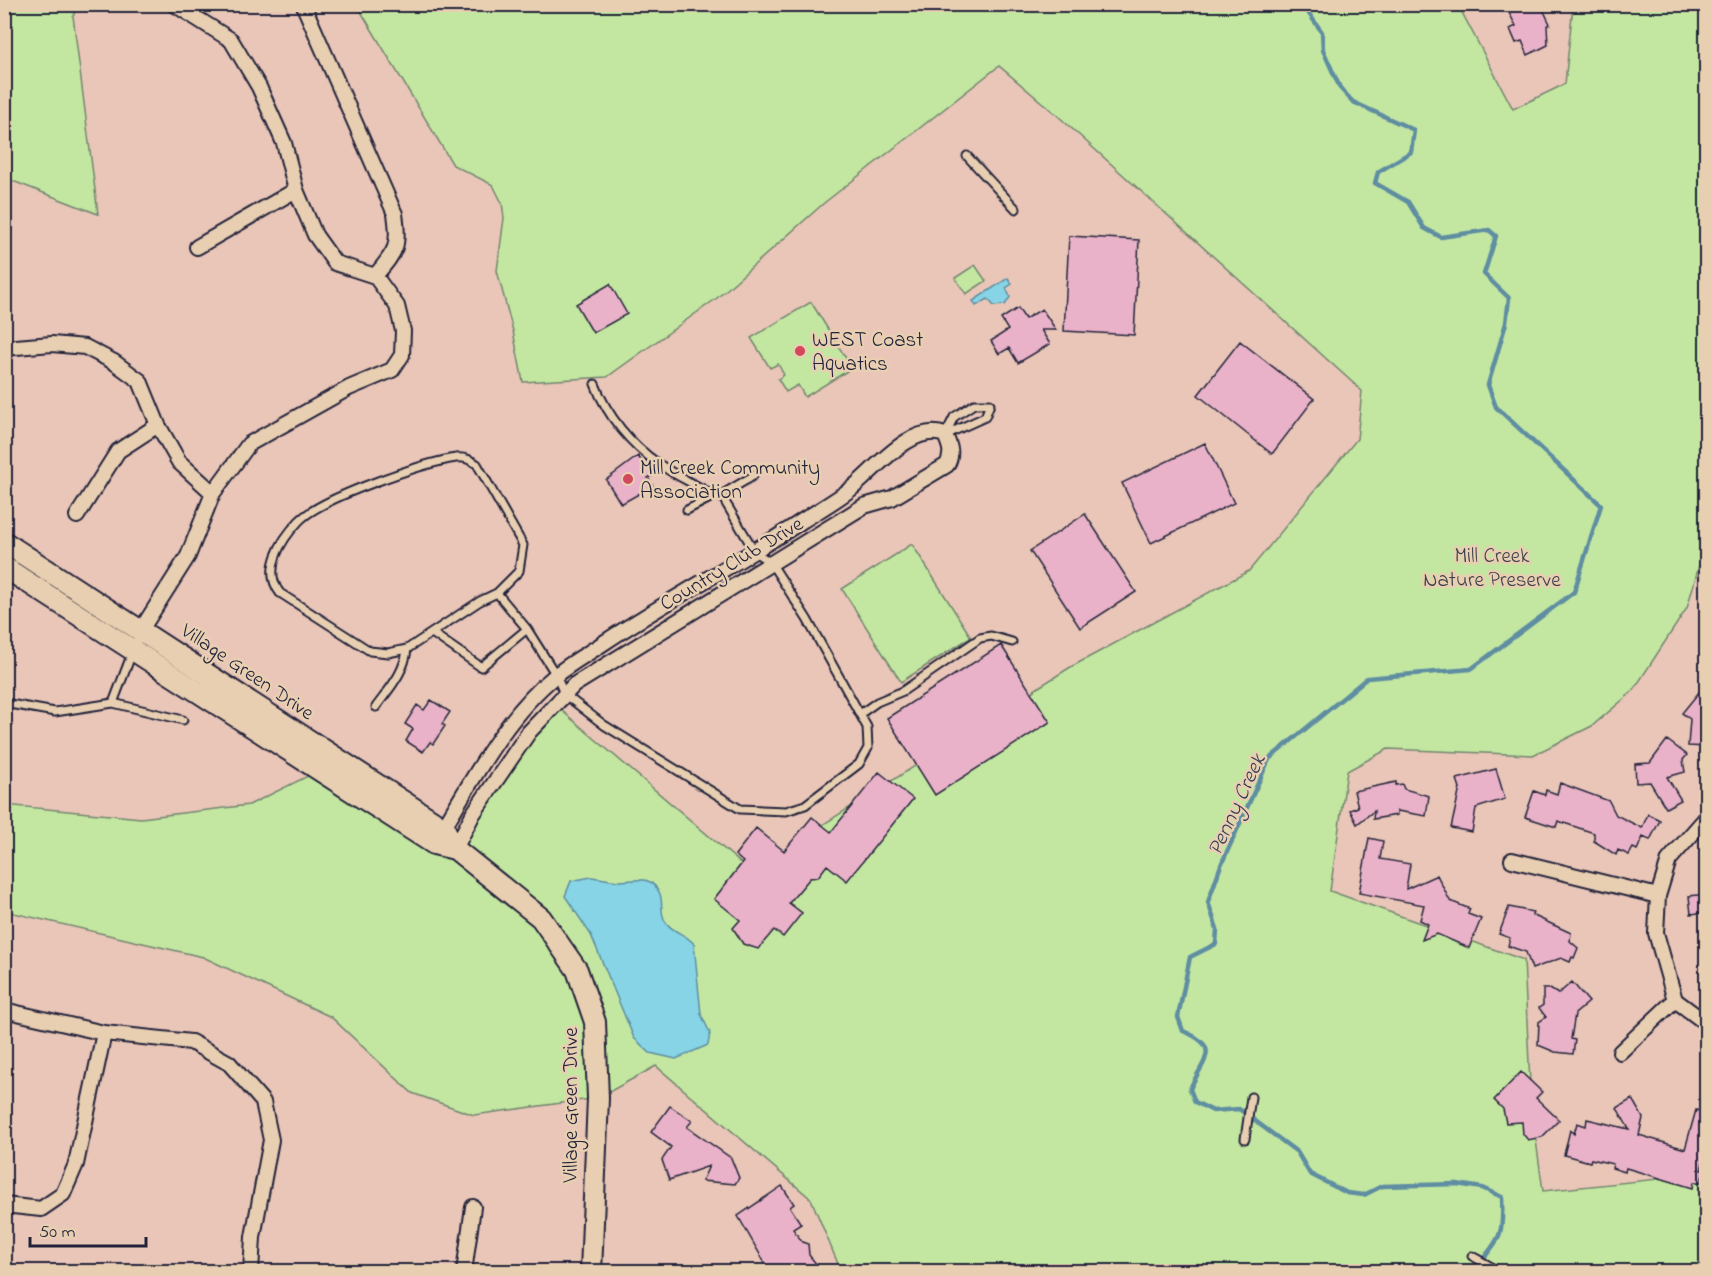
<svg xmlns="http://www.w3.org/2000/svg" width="1711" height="1276" viewBox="0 0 1711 1276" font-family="'Indie Flower',sans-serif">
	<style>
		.green { fill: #c3e7a1; stroke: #72846e; stroke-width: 1.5 }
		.water { fill: #86d4e5; stroke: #5e8da1; stroke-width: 1.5 }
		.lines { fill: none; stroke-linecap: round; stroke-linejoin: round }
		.stream { stroke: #5e8da1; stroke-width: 4.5 }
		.building { fill: #e9b2c8; stroke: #22223b; stroke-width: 1.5 }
		.lane-casing { stroke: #22223b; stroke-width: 11 }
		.street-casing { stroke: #22223b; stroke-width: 18 }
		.secondary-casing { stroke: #22223b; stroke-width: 24 }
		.lane { stroke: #e9cfb1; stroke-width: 7 }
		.street { stroke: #e9cfb1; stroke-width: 14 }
		.secondary { stroke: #e9cfb1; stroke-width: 20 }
		.poi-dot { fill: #d1495b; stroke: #e9cfb1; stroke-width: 2 }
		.labels { text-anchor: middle; stroke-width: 5; stroke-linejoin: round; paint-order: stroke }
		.poi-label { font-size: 21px; fill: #22223b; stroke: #e9cfb1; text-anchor: start }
		.park-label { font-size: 21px; fill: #3a404a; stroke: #e9cfb1 }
		.street-label { font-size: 21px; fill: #22223b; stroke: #e9cfb1 }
		.water-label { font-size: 22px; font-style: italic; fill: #313d54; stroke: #e9cfb1 }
	</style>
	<rect width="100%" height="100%" fill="#e9c6b8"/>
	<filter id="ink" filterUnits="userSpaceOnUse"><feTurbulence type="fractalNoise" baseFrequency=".0167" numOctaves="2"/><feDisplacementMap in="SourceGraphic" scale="12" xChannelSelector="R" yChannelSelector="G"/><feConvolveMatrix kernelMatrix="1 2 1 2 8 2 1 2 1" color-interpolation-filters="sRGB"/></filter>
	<g filter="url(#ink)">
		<path class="green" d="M 4,5 L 79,5 L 73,16 L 98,214 L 5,178 Z
			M 357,5 L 1458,5 L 1513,109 L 1565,84 L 1573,5 L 1706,5 L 1706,541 L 1687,608 L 1633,691 L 1592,726 L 1533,755 L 1388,749 L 1347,771 L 1330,891 L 1524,960 L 1531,1104 L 1543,1191 L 1706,1174 L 1706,1271 L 841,1271 L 811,1199 L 656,1066 L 598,1098 L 474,1115 L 412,1093 L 331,1017 L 203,957 L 5,911 L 5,805 L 141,818 L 249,805 L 318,771 L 455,849 L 554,704 L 750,871 L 1069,668 L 1249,571 L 1357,439 L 1362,391 L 1058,116 L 999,66 L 824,203 L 717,298 L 607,377 L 523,382 L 513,331 L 497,271 L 504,218 L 502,203 L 493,185 L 453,165 Z
			M 975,265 L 986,281 L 966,294 L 955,278 Z
			M 811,302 L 852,368 L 805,397 L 798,385 L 786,392 L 778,379 L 784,375 L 778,364 L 770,368 L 751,338 Z
			M 912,544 L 971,637 L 901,682 L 842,589 Z"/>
		<path class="water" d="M 1008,278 L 1012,284 L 1006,288 L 1010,297 L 1005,305 L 994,306 L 988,299 L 976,306 L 973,301 Z
			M 591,877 C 600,878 610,880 619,881 C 636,881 650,873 660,894 C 663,902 660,914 665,921 C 672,933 686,933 694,944 L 701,1014 L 710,1033 L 708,1045 L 676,1059 L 650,1053 L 634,1038 L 591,935 L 565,896 L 571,881 Z"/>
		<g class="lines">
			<path class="stream" d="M 1302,4 L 1322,32 L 1323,50 L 1340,88 L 1353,102 L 1414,130 L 1411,152 L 1378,172 L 1375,183 L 1408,202 L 1424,228 L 1441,237 L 1489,230 L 1496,236 L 1484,274 L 1509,298 L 1506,323 L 1488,385 L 1496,407 L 1601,505 L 1574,592 L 1471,669 L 1367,678 L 1269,759 L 1221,865 L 1208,902 L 1217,929 L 1216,944 L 1190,957 L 1178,1017 L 1183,1031 C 1223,1047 1203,1060 1190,1089 L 1195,1102 L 1213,1111 L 1239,1109 L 1297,1152 L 1310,1174 L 1347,1193 L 1364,1195 L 1382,1186 L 1457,1184 L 1482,1188 L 1502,1197 C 1504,1242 1498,1238 1473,1272"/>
		</g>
		<path class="building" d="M 1517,4 L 1535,4 L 1537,8 L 1542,7 L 1550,24 L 1547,26 L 1548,45 L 1528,55 L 1522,41 L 1516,43 L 1510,29 L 1516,26 L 1507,9 Z
			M 1069,236 L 1139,240 L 1134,335 L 1064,331 Z
			M 610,284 L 627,314 L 593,333 L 576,304 Z
			M 1018,308 L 1025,319 L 1042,309 L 1056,330 L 1041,330 L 1050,344 L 1018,363 L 1009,348 L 999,354 L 991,341 L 1008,330 L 1001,319 Z
			M 1240,341 L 1314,399 L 1272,454 L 1198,395 Z
			M 1205,443 L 1234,503 L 1151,543 L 1122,483 Z
			M 638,456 L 642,462 L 645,461 L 649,464 L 655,474 L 648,478 L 653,486 L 621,504 L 606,480 Z
			M 1085,514 L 1136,592 L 1080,628 L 1030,551 Z
			M 1001,645 L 1050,722 L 935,795 L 887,718 Z
			M 1700,691 L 1707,700 L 1707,747 L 1688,746 L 1690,719 L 1682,713 Z
			M 431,700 L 450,712 L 442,724 L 445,726 L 433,744 L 430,742 L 423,752 L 406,741 L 413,729 L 405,724 L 417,705 L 424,710 Z
			M 1667,740 L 1687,755 L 1683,760 L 1685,772 L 1667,777 L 1681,800 L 1666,808 L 1650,782 L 1636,783 L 1635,764 L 1650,763 Z
			M 1496,769 L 1505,799 L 1476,808 L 1472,832 L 1451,828 L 1460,788 L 1457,779 Z
			M 879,772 L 913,799 L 847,881 L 827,865 L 818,877 L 810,878 L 789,903 L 802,913 L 783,937 L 774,930 L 758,949 L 743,944 L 733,928 L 740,920 L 714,899 L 743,862 L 735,855 L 756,828 L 784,851 L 812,817 L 831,832 Z
			M 1396,782 L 1396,785 L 1402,784 L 1404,789 L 1429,796 L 1426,816 L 1397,811 L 1397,815 L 1373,819 L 1374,811 L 1357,824 L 1350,810 L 1358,807 L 1354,791 Z
			M 1560,783 L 1609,801 L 1616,815 L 1642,828 L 1648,814 L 1660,820 L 1650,840 L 1643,837 L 1637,850 L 1633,848 L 1629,855 L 1618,850 L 1616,855 L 1594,841 L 1594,833 L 1558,821 L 1556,827 L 1525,817 L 1534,791 L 1545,795 L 1546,790 L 1557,794 Z
			M 1369,838 L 1383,841 L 1380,859 L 1410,864 L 1406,889 L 1437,875 L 1450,901 L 1470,909 L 1468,914 L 1481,919 L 1469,948 L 1437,934 L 1422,940 L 1428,924 L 1420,920 L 1424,905 L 1359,893 Z
			M 1707,894 L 1707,912 L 1691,914 L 1689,896 Z
			M 1509,907 L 1533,912 L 1532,915 L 1571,933 L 1570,941 L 1578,948 L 1574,958 L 1572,957 L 1570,962 L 1561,958 L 1532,969 L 1526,952 L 1508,946 L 1510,938 L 1499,934 Z
			M 1572,982 L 1589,1002 L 1575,1014 L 1571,1039 L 1575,1040 L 1573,1054 L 1555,1052 L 1538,1045 L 1539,1022 L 1546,1017 L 1539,1008 L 1543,1005 L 1543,989 L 1550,989 L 1558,994 Z
			M 1521,1072 L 1542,1092 L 1536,1098 L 1559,1120 L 1542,1137 L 1528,1140 L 1523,1134 L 1522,1122 L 1506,1123 L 1503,1109 L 1494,1100 Z
			M 1632,1099 L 1643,1118 L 1639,1135 L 1685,1149 L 1696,1110 L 1707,1113 L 1707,1148 L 1701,1170 L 1704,1171 L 1701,1182 L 1694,1182 L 1693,1188 L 1626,1168 L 1625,1172 L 1612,1168 L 1613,1164 L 1591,1159 L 1590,1162 L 1564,1155 L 1570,1130 L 1574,1134 L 1577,1123 L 1586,1126 L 1587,1119 L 1629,1129 L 1617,1108 Z
			M 670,1106 L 692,1121 L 687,1127 L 731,1158 L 739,1178 L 735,1184 L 702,1181 L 709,1166 L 669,1180 L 662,1160 L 671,1147 L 651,1132 Z
			M 782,1186 L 794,1204 L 790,1207 L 801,1224 L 793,1229 L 802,1242 L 808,1244 L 809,1255 L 817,1265 L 810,1272 L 770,1272 L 738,1216 Z"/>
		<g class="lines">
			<g class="lane-casing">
				<path id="lane" d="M 967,156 L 1016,209
					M 595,384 C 607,416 631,445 659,464 C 676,476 695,484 713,495
					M 974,404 L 990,404 L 985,417 L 945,435 L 954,417 Z
					M 687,510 L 716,495
					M 497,593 L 480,601 L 407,649 L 388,653 L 370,651 L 280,593 C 262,570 281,540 299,521 C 321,498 423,463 456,458 C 465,457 470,460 477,464 L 523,545 L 519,571 L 497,593 L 527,629 L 556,675 L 564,694 L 604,725 L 740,809 L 786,811 L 805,805 L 859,764 L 868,748 L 867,727 L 807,619 L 771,563 L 755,552 L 721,495 L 753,476
					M 432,633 L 481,667 L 527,629
					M 4,703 L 55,712 L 113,703 L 140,632
					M 113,703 L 183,720
					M 376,707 C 389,689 405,672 407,649
					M 860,714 L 877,702 L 903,691 L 980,638 L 991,636 L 1012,642
					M 1245,1139 L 1251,1097
					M 1472,1256 L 1490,1266"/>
			</g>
			<g class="street-casing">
				<path id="street" d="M 303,4 L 395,214 C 400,247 396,251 375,276
					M 197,247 L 296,190
					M 4,348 L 52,344 L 85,347 L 114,362 L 140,381 L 158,425 L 179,462 L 213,493
					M 77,516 L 118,451 L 158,425
					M 141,630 L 188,556 L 213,493 L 249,444 L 349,388 L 392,370 L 402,355 L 403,331 L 397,306 L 375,276 L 335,263 L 315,235 L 296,190 L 284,143 L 259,87 L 231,40 L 174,4
					M 439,835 C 472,781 506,715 556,675 C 571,663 589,653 605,642 C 670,599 738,563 802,521 C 819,510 837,500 852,488 C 875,470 912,422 945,435 C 950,446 953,454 947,465 L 892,498 L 864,506 L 574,685 L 529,732 L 473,814 L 455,849
					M 1512,860 L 1658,896
					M 1675,1000 L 1656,933 L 1658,896 L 1669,860 L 1706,818
					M 1675,1000 L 1706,1023
					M 4,1010 L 104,1033 L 191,1042 L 229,1063 L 263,1102 L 271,1140 L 253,1237 L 251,1272
					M 1620,1052 L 1675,1000
					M 4,1205 L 41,1209 L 63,1194 L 76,1164 L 104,1033
					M 464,1272 L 473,1207"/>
			</g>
			<g class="secondary-casing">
				<path id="secondary" d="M 4,542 L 444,828 L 455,849
					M 4,567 L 434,844 L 455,849 L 541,918 L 577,970 L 595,1022 L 598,1098 L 591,1272"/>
			</g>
			<use href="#lane" class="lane"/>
			<use href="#street" class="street"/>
			<use href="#secondary" class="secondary"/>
		</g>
	</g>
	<g class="poi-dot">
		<circle cx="800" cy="351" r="6"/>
		<circle cx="628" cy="479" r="6"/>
	</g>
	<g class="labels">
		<g class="poi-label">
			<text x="812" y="346">WEST Coast<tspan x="812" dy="24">Aquatics</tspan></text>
			<text x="640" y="474">Mill Creek Community<tspan x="640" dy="24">Association</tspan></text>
		</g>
		<g class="park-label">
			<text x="1492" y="562">Mill Creek<tspan x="1492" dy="24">Nature Preserve</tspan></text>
		</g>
		<g class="street-label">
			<text transform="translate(731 563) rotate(-31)" y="7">Country Club Drive</text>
			<text transform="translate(248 671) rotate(34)" y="7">Village Green Drive</text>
			<text transform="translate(570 1105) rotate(-90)" y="7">Village Green Drive</text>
		</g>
		<g class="water-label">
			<text transform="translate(1235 804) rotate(-65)" y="8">Penny Creek</text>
		</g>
	</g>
	<rect width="1711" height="1276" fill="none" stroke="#e9cfb1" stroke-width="24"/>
	<rect x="12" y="12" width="1687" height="1252" fill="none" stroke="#22223b" stroke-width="2" filter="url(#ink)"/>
	<path d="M30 1237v9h116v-9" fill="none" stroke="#22223b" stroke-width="3"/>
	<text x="39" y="1237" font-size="18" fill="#22223b" stroke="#e9cfb1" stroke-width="4.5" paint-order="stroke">50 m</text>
</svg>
